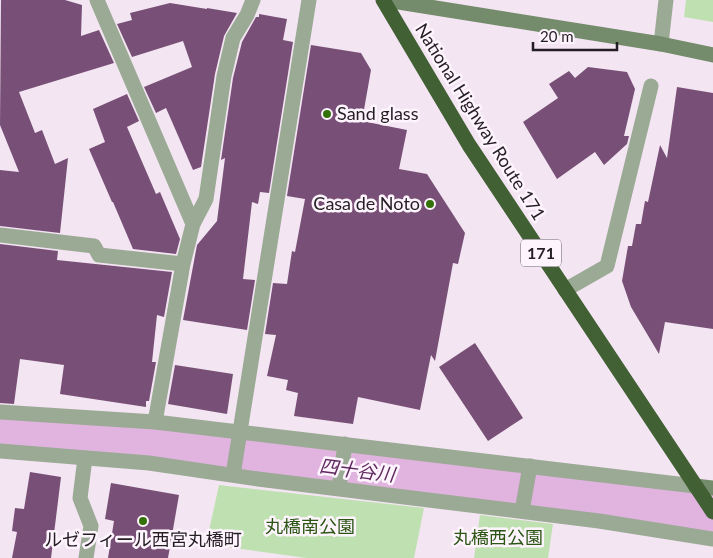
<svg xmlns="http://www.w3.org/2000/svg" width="713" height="558" viewBox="0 0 713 558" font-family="Lato,'Noto Sans JP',sans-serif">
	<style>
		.green { fill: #bfe1b1 }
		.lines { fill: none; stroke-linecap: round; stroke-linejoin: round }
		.river { stroke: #e1b3df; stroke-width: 50 }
		.building { fill: #785077 }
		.lane { stroke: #9baa95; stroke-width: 15 }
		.street { stroke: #9baa95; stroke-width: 15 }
		.secondary { stroke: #748b6c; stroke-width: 15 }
		.highway { stroke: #416034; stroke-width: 15 }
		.poi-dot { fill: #337208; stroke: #fef4fd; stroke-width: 2 }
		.labels { text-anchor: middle; stroke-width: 5; stroke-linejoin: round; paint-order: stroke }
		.shield { fill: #fef4fd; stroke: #655e64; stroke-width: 1 }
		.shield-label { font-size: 16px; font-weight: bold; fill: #231e23 }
		.poi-label { font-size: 18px; fill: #231e23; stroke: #fef4fd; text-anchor: start }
		.street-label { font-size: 18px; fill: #231e23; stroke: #fef4fd }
		.park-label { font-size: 18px; fill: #2a5513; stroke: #fef4fd }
		.water-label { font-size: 19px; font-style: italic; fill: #5f295f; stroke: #fef4fd }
	</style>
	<rect width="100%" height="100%" fill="#f4e5f3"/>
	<path class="green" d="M 686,0 L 713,0 L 713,22 L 684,17 Z
		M 219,485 L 424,508 L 414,558 L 306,558 L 206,544 Z
		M 480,515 L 553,524 L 548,558 L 474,558 Z"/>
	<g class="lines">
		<path class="river" d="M 0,431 L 172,446 L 713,515"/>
	</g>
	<path class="building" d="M 1,0 L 65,0 L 82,5 L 81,36 L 99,30 L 114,63 L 19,92 L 35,133 L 42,130 L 55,164 L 68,158 L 60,233 L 0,226 L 0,170 L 19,172 L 0,125 Z
		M 170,3 L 207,9 L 207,8 L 237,13 L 224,36 L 215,74 L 201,167 L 193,170 L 166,108 L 156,113 L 144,87 L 192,67 L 183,41 L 132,57 L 117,24 L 132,20 L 130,13 Z
		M 259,14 L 287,19 L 283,40 L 293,42 L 269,193 L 260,192 L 258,204 L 252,202 L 243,279 L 255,280 L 247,330 L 183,320 L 197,245 L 217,221 L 225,158 L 221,160 L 233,78 L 242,42 L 256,17 L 259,17 Z
		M 311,45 L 361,53 L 371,70 L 362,121 L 407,130 L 399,169 L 427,174 L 465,233 L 458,264 L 453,263 L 435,361 L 431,355 L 420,410 L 358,397 L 353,424 L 294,416 L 298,393 L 286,390 L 288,380 L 267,376 L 276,335 L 265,334 L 273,283 L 287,284 L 292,251 L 295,252 L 305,199 L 287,196 Z
		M 588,67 L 627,72 L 635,89 L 624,136 L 629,136 L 627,144 L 604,165 L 595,152 L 557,179 L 523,122 L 558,98 L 549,84 L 569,71 L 575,78 Z
		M 677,87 L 713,93 L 713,329 L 665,322 L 659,354 L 631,307 L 622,281 L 628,246 L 632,246 L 636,224 L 641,224 L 645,201 L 648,202 L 660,145 L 667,158 Z
		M 127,94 L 139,121 L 127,127 L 156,194 L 160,192 L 180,239 L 176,254 L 133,249 L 113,202 L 112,202 L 89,149 L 105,142 L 93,109 Z
		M 0,244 L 58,251 L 57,260 L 172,272 L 164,317 L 157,315 L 152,362 L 156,362 L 149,401 L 146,401 L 146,407 L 60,394 L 64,365 L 20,359 L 14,404 L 0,403 Z
		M 475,343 L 523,418 L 488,441 L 439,367 Z
		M 175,365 L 233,374 L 227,414 L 168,404 Z
		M 30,472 L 61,477 L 51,558 L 12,558 L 17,532 L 12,531 L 15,508 L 24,509 Z
		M 111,483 L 179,495 L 168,558 L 108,558 L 114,521 L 105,519 Z"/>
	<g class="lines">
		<path class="lane" d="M 565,290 L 607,266 L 651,86
			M 85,458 L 80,498 L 91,526 L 86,558
			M 522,511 L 530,466"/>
		<path class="street" d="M 97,0 L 193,224
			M 661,44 L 666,0
			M 0,235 L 94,246 L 99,255 L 183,264
			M 0,412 L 155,422 L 695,486
			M 155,422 L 183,264 L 193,224 L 206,199 L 224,76 L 233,38 L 247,15 L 253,0
			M 0,451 L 149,463 L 258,479 L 599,521 L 713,539
			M 233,475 L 309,0
			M 339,488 L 345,444"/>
		<path class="secondary" d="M 386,0 L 661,44 L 713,55
			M 695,486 L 713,488"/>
		<path class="highway" d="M 383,0 L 469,145 L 713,512"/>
	</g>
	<g class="poi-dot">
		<circle cx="327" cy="114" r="5"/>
		<circle cx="430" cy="204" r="5"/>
		<circle cx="143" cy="521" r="5"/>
	</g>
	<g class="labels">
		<rect class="shield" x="521" y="239.5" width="40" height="27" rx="4"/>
		<g class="shield-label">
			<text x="541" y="259">171</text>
		</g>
		<g class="poi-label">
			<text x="337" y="120">Sand glass</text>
			<text x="420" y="210" text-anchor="end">Casa de Noto</text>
			<text x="143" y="546" text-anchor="middle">ルゼフィール西宮丸橋町</text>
		</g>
		<g class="street-label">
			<text transform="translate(480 122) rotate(58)" y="6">National Highway Route 171</text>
		</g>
		<g class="park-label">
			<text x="310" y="533">丸橋南公園</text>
			<text x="498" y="544">丸橋西公園</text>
		</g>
		<g class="water-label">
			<text transform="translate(357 470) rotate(7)" y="7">四十谷川</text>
		</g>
	</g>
	<path d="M533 42v8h84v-8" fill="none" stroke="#231e23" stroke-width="2.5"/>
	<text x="540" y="42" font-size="15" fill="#231e23" stroke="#fef4fd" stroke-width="4" paint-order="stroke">20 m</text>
</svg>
